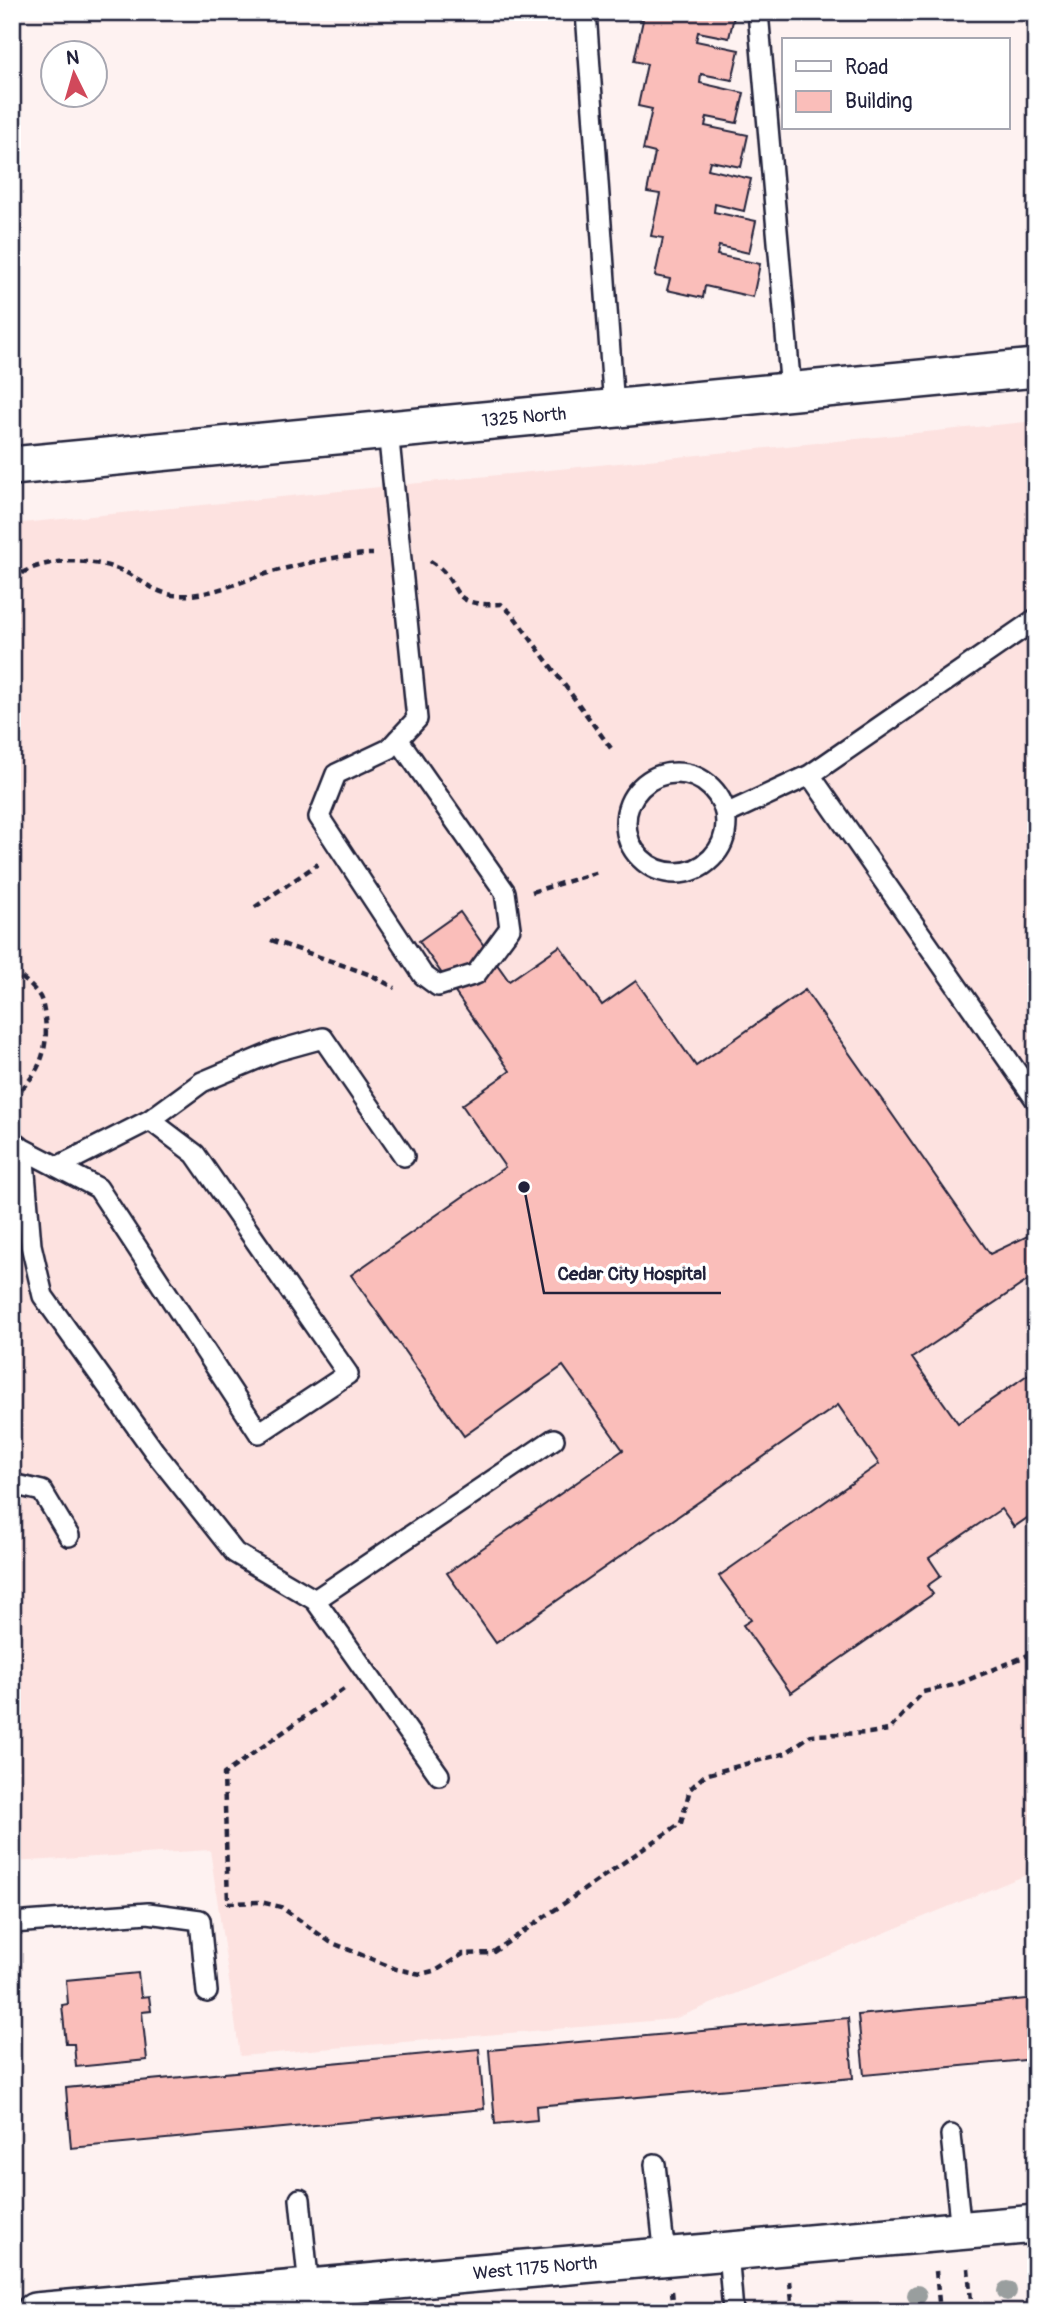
<svg xmlns="http://www.w3.org/2000/svg" width="1048" height="2324" viewBox="0 0 1048 2324" font-family="Pangolin,sans-serif">
	<style>
		.built { fill: #fde2e0 }
		.building { fill: #fabeba; stroke: #22223b; stroke-width: 2 }
		.lines { fill: none; stroke-linecap: round; stroke-linejoin: round }
		.lane-casing { stroke: #22223b; stroke-width: 24 }
		.street-casing { stroke: #22223b; stroke-width: 42 }
		.path { stroke: #22223b; stroke-width: 4.5; stroke-dasharray: 7 5; stroke-linecap: butt }
		.lane { stroke: #fff; stroke-width: 19 }
		.street { stroke: #fff; stroke-width: 37 }
		.tree { fill: #999e9e }
		.labels { text-anchor: middle; stroke-width: 7; stroke-linejoin: round; paint-order: stroke }
		.street-label { font-size: 18px; fill: #22223b; stroke: #fff }
		.leader { fill: none; stroke: #22223b; stroke-width: 2.5 }
		.callout-dot { fill: #22223b; stroke: #fff; stroke-width: 2.5 }
		.callout-label { font-size: 19px; text-anchor: middle; font-weight: bold; fill: #22223b; stroke: #fff; stroke-width: 7; stroke-linejoin: round; paint-order: stroke }
	</style>
	<rect width="100%" height="100%" fill="#fef2f1"/>
	<filter id="ink" filterUnits="userSpaceOnUse"><feTurbulence type="fractalNoise" baseFrequency=".0143" numOctaves="2"/><feDisplacementMap in="SourceGraphic" scale="14" xChannelSelector="R" yChannelSelector="G"/><feConvolveMatrix kernelMatrix="1 2 1 2 8 2 1 2 1" color-interpolation-filters="sRGB"/></filter>
	<g filter="url(#ink)">
		<path class="built" d="M 1036,421 L 1036,1871 L 674,2019 L 240,2056 L 210,1850 L 13,1862 L 12,524 Z"/>
		<path class="building" d="M 632,12 L 735,12 L 729,38 L 698,32 L 696,41 L 739,50 L 732,80 L 701,74 L 700,83 L 744,93 L 737,123 L 707,117 L 705,126 L 748,135 L 741,167 L 710,161 L 708,169 L 751,179 L 744,211 L 715,204 L 714,212 L 756,221 L 749,253 L 719,246 L 717,255 L 760,264 L 753,297 L 705,286 L 703,298 L 667,290 L 670,279 L 655,276 L 663,238 L 651,236 L 660,194 L 647,192 L 655,153 L 643,150 L 652,109 L 638,106 L 647,64 L 634,61 L 643,20 L 631,18 Z
			M 460,912 L 509,981 L 560,946 L 602,1005 L 636,981 L 696,1066 L 805,990 L 990,1254 L 1034,1233 L 1036,1236 L 1036,1275 L 912,1358 L 958,1423 L 1036,1369 L 1036,1519 L 1033,1514 L 1014,1527 L 1001,1509 L 929,1558 L 941,1576 L 927,1586 L 933,1594 L 791,1693 L 743,1625 L 751,1620 L 719,1576 L 879,1464 L 838,1405 L 496,1643 L 447,1573 L 623,1450 L 563,1366 L 464,1436 L 351,1275 L 505,1167 L 462,1105 L 510,1071 L 419,941 Z
			M 138,1973 L 141,1997 L 149,1996 L 151,2011 L 142,2012 L 147,2060 L 76,2067 L 74,2044 L 66,2044 L 62,2005 L 68,2004 L 66,1980 Z
			M 1036,1998 L 1036,2059 L 864,2075 L 858,2015 Z
			M 848,2018 L 853,2078 L 536,2106 L 537,2120 L 495,2124 L 489,2050 Z
			M 479,2049 L 484,2109 L 71,2148 L 66,2088 Z
			M 1036,2305 L 1036,2312 L 983,2312 L 983,2310 Z"/>
		<g class="lines">
			<g class="lane-casing">
				<path id="lane" d="M 586,12 L 614,408
					M 758,12 L 791,391
					M 388,430 L 417,719 L 389,749 L 336,774 L 319,817 L 423,975 L 438,986 L 476,974 L 510,928 L 505,892 L 398,739
					M 1036,619 L 810,775 L 1036,1100
					M626 823a50 50 0 1 1 100 0a50 50 0 1 1-100 0Z
					M 726,814 L 810,775
					M 150,1120 L 202,1082 L 276,1051 L 323,1038 L 404,1156
					M 12,1140 L 23,1149 L 31,1245 L 43,1296 L 154,1451 L 235,1553 L 315,1600 L 439,1775
					M 23,1149 L 98,1188 L 259,1433 L 348,1374 L 195,1154 L 150,1120 L 57,1167
					M 12,1484 L 42,1491 L 69,1536
					M 315,1600 L 554,1439
					M 12,1923 L 148,1913 L 200,1920 L 207,1992
					M 951,2135 L 961,2231
					M 655,2164 L 665,2257
					M 300,2199 L 309,2288
					M 728,2251 L 733,2312"/>
			</g>
			<g class="street-casing">
				<path id="street" d="M 12,466 L 1036,368
					M 35,2312 L 1036,2224"/>
			</g>
			<path class="path" d="M 430,561 C 466,582 441,607 501,604 L 513,615 L 613,751
				M 12,580 C 40,556 92,557 125,572 C 141,580 154,592 173,595 C 208,598 240,581 272,572 C 301,564 344,554 373,554
				M 532,892 L 598,872
				M 255,907 L 318,864
				M 271,940 L 371,975 L 395,988
				M 12,970 C 22,978 33,986 40,997 C 43,1003 44,1011 45,1018 C 49,1051 39,1076 13,1096
				M 344,1689 L 224,1774 L 228,1903 L 261,1902 L 281,1907 L 330,1942 L 396,1969 L 421,1974 L 437,1970 L 463,1954 L 492,1953 L 681,1823 L 690,1789 L 705,1775 L 786,1753 L 811,1735 L 869,1733 L 889,1730 L 923,1692 L 958,1684 L 1026,1656 L 1036,1649
				M 968,2268 L 972,2312
				M 936,2271 L 940,2312
				M 790,2281 L 793,2312
				M 672,2291 L 674,2312"/>
			<use href="#lane" class="lane"/>
			<use href="#street" class="street"/>
		</g>
		<g class="tree">
			<circle cx="1007" cy="2291" r="10"/>
			<circle cx="917" cy="2295" r="10"/>
		</g>
	</g>
	<g class="labels">
		<g class="street-label">
			<text transform="translate(524 417) rotate(-5)" y="6">1325 North</text>
			<text transform="translate(535 2268) rotate(-5)" y="6">West 1175 North</text>
		</g>
	</g>
	<path class="leader" d="M524 1187L544 1293H721"/>
	<circle class="callout-dot" cx="524" cy="1187" r="7"/>
	<g class="callout-label">
		<text x="632" y="1280">Cedar City Hospital</text>
	</g>
	<rect width="1048" height="2324" fill="none" stroke="#fff" stroke-width="42"/>
	<rect x="21" y="21" width="1006" height="2282" fill="none" stroke="#22223b" stroke-width="2.5" filter="url(#ink)"/>
	<rect x="782" y="38" width="228" height="91" fill="#ffffff" stroke="#a7a7b1" stroke-width="2"/>
	<rect x="796" y="61" width="35" height="10" fill="#ffffff" stroke="#a7a7b1" stroke-width="2"/>
	<text x="845" y="74" font-size="21" fill="#22223b">Road</text>
	<rect x="796" y="91" width="35" height="21" fill="#fabeba" stroke="#a7a7b1" stroke-width="2"/>
	<text x="845" y="108" font-size="21" fill="#22223b">Building</text>
	<g transform="translate(74 74) rotate(355)"><circle r="33" fill="#ffffff" stroke="#a7a7b1" stroke-width="2"/>
	<path d="M0-5L12 26L0 18L-12 26Z" fill="#d1495b"/>
	<text y="-10" font-size="19" font-weight="bold" text-anchor="middle" fill="#22223b">N</text>
	</g>
</svg>
